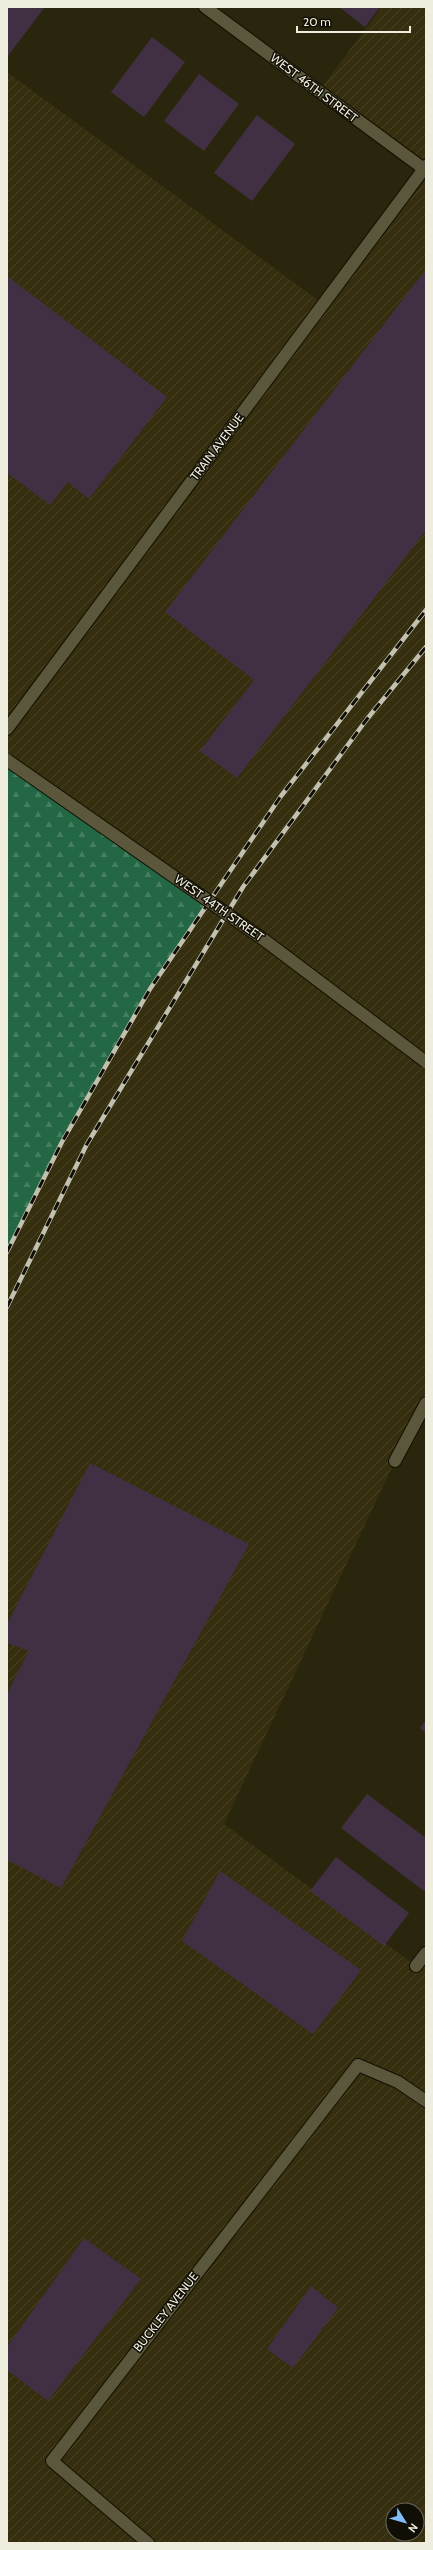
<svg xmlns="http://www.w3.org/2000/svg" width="433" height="2550" viewBox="0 0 433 2550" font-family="Cabin,sans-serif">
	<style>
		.industrial { fill: url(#industrial-furrows); fill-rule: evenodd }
		.forest { fill: url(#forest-firs) }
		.building { fill: #413043 }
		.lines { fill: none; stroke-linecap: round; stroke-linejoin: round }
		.lane-casing { stroke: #130f00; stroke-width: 14 }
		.street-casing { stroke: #130f00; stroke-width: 14 }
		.lane { stroke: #5b573d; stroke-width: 12 }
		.street { stroke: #5b573d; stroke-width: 12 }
		.rail-casing { stroke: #c2c0af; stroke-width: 4.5 }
		.rail { stroke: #110f05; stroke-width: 3; stroke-dasharray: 9; stroke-linecap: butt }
		.secondary-bridge-casing { stroke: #130f00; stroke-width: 14; stroke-linecap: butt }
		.secondary-bridge { stroke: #5b573d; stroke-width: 12 }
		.labels { text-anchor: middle; stroke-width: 3; stroke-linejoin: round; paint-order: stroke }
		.street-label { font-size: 12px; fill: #efedde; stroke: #110f05 }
	</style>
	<defs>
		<pattern id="industrial-furrows" width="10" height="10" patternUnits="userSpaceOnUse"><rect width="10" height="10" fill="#352f0f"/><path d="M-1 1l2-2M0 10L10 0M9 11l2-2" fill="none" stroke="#494326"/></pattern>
		<pattern id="forest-firs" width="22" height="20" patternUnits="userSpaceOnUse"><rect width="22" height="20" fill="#246744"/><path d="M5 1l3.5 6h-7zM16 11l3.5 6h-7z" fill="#447d5f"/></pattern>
	</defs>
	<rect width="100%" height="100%" fill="#2a260e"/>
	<path class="industrial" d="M 382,7 L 426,7 L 426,1403 L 395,1461 L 224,1824 L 416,1966 L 426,1953 L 426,2543 L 7,2543 L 7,1252 L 62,1142 L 150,989 L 211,903 L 7,760 L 7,72 L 323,304 L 423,169 L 319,91 ZM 393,2510 L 417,2510 L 417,2534 L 393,2534 Z"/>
	<path class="forest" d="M 7,760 L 211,903 L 150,989 L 62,1142 L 7,1252 Z"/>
	<path class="building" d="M 7,7 L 45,7 L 7,57 Z
		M 339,7 L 380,7 L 365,27 Z
		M 152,37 L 185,62 L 144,117 L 111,92 Z
		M 199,74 L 239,104 L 204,151 L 164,121 Z
		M 257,115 L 295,144 L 252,201 L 214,173 Z
		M 426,269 L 426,530 L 237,778 L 200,751 L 254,680 L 165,612 Z
		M 7,276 L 167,397 L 89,499 L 68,482 L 50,505 L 7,473 Z
		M 90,1463 L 249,1544 L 61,1888 L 7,1860 L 7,1693 L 29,1651 L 7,1643 L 7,1624 Z
		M 426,1720 L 426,1733 L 420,1728 Z
		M 367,1794 L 426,1838 L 426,1888 L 424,1891 L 341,1828 Z
		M 336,1857 L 409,1913 L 384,1946 L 310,1891 Z
		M 220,1871 L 361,1970 L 313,2034 L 182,1941 Z
		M 84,2238 L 141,2279 L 48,2401 L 7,2370 L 7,2347 Z
		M 311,2286 L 338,2308 L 293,2368 L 267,2349 Z"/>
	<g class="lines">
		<g class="lane-casing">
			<path id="lane" d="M 358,2065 L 398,2082 L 426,2101"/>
		</g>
		<g class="street-casing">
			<path id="street" d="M 205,7 L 424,169
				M 7,729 L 426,166
				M 395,1461 L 426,1403
				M 416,1966 L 426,1953
				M 148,2543 L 52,2461 L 358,2065"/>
		</g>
		<use href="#lane" class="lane"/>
		<use href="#street" class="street"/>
		<g class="rail-casing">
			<path id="rail" d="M 7,1252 L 62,1142 L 150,989 L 281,796 L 426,610
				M 7,1307 L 87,1144 L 243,887 L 367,719 L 426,647"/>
		</g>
		<use href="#rail" class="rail"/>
		<g class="secondary-bridge-casing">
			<path id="secondary-bridge" d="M 7,760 L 263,939 L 426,1062"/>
		</g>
		<use href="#secondary-bridge" class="secondary-bridge"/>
	</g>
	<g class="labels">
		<g class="street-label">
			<text transform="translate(314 88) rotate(37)" y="4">WEST 46TH STREET</text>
			<text transform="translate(217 447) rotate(-53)" y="4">TRAIN AVENUE</text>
			<text transform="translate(219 908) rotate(35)" y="4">WEST 44TH STREET</text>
			<text transform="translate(166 2312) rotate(-52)" y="4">BUCKLEY AVENUE</text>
		</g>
	</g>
	<rect width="433" height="2550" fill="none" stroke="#efedde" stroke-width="16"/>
	<g transform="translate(405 2522) rotate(127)"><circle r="19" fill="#110f05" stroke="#6a685c"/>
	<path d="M0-3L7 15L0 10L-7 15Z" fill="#80bdfa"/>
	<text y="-6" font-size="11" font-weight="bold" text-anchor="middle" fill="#efedde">N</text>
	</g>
	<path d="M297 26v6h113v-6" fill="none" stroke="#efedde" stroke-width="2"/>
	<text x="303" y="26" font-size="12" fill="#efedde" stroke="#110f05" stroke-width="3" paint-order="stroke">20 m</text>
</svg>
